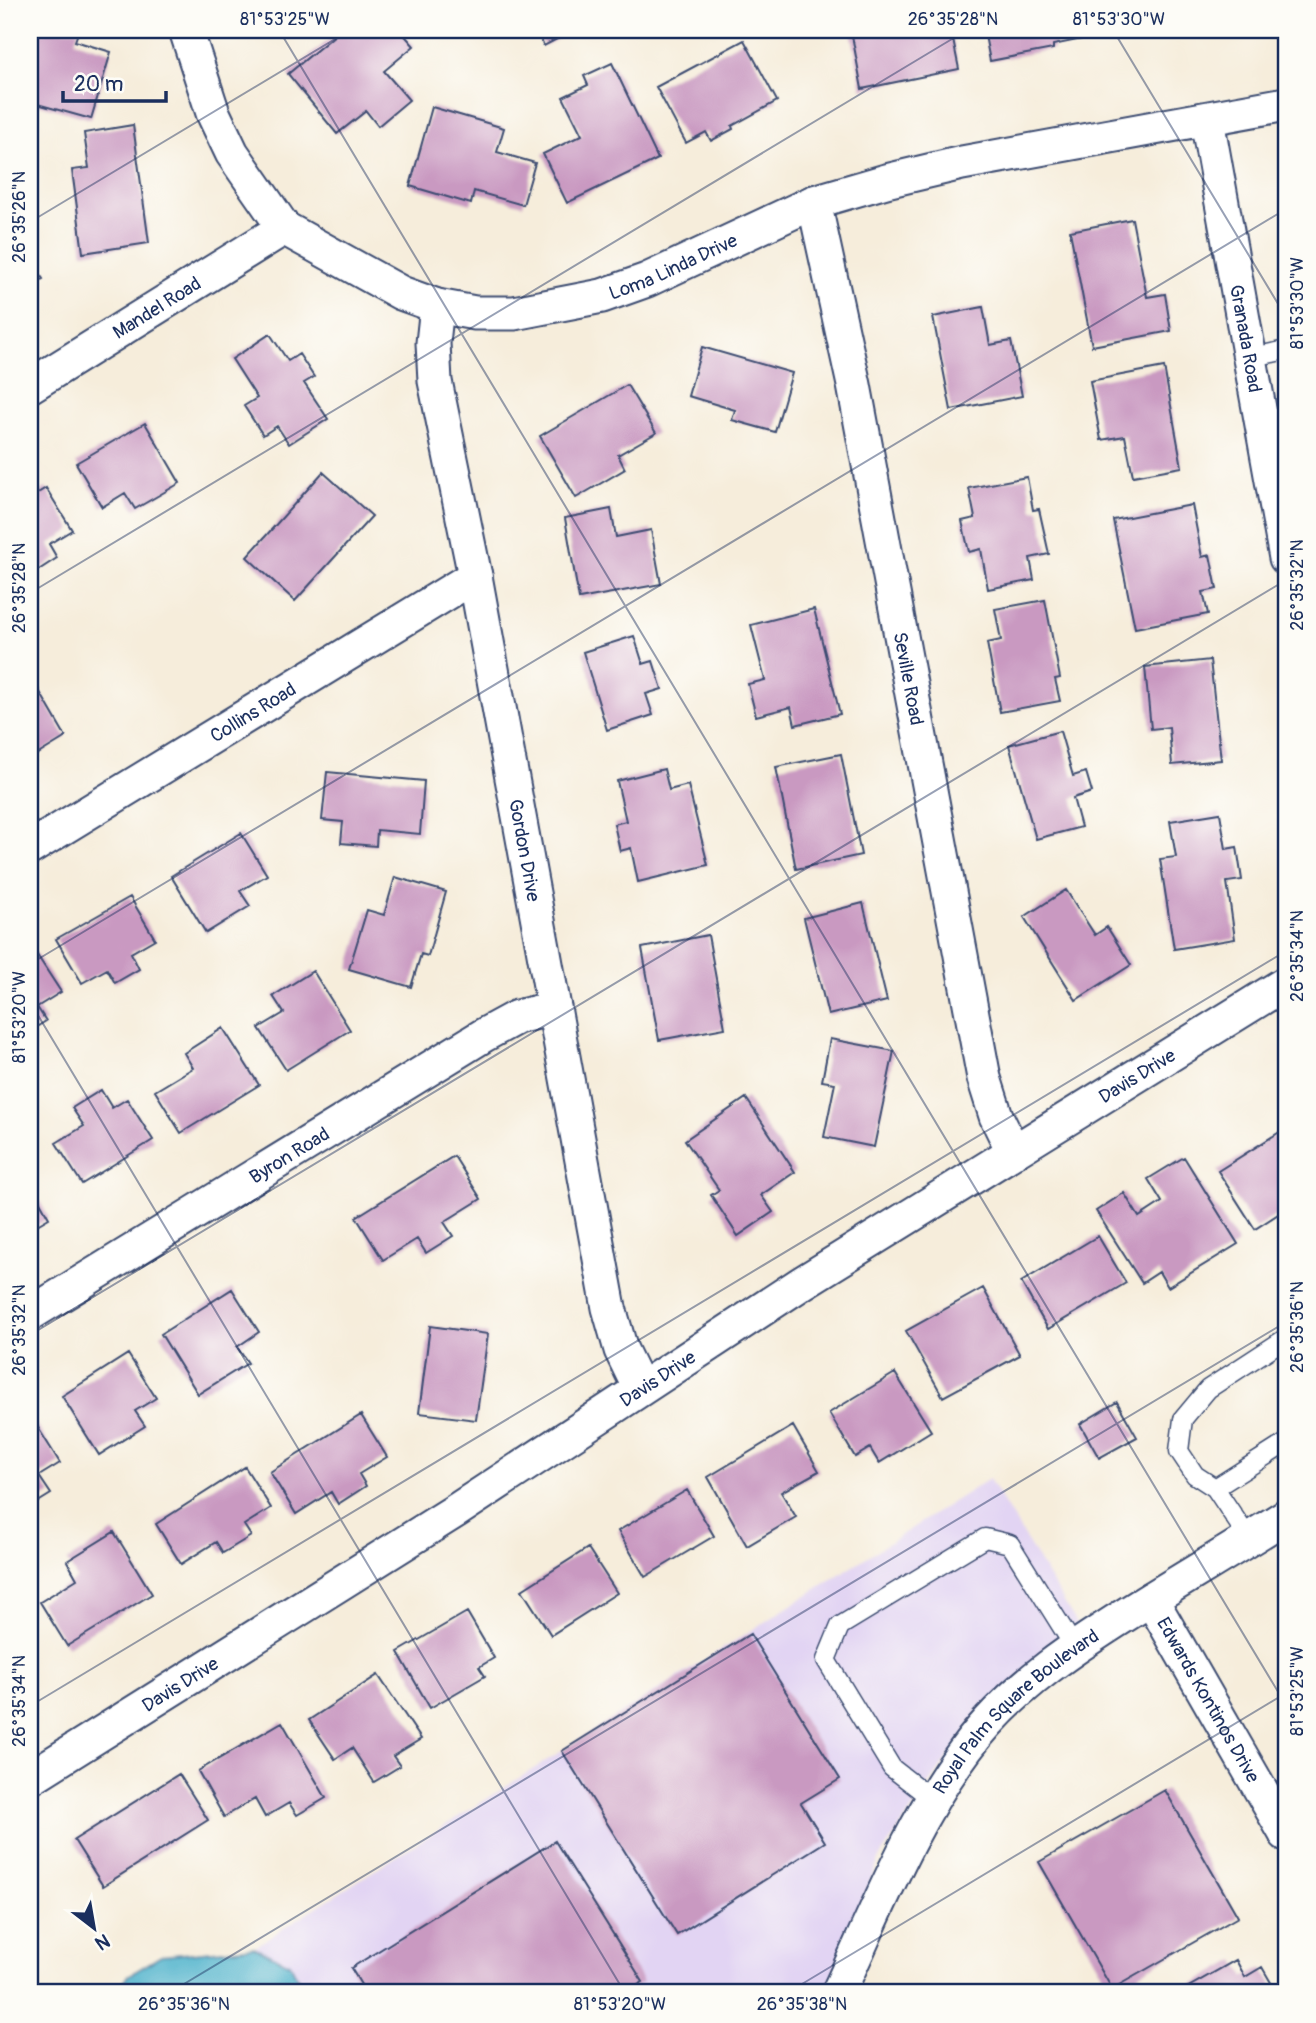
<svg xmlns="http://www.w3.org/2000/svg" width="1316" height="2023" viewBox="0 0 1316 2023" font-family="Pangolin,sans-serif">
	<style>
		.built { fill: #e2d4f3 }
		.water { fill: #4cb1cb; stroke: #347094; stroke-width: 2 }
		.building { fill: #c999c1 }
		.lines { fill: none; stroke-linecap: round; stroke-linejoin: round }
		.lane-casing { stroke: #3c4c71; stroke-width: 21 }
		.street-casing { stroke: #3c4c71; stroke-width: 37 }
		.lane { stroke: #fff; stroke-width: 18 }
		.street { stroke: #fff; stroke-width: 33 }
		.ticks { fill: none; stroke: #1b2f5e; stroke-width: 2; stroke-opacity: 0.45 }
		.labels { text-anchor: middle; stroke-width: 6; stroke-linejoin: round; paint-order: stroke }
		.street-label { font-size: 19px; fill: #1b2f5e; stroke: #fdfcf7 }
		.neatline { fill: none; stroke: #1b2f5e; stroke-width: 2.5 }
		.ticks-label { font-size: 18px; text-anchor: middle; fill: #1b2f5e }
	</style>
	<rect width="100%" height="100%" fill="#fdfcf7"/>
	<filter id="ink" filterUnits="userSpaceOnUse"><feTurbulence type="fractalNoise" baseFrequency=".0143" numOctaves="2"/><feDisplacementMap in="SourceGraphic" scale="14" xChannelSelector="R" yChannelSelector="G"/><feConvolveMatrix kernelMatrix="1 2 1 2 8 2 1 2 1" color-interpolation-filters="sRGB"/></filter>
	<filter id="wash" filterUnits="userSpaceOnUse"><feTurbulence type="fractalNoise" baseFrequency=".00686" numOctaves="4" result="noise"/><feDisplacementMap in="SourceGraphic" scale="28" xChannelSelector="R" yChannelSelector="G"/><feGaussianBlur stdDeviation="1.57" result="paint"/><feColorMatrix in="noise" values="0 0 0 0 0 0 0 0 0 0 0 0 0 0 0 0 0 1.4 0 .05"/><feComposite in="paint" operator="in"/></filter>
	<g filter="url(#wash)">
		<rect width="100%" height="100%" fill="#f6eddb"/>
		<path class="built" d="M 989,1479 L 1087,1640 L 972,1722 L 881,1855 L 825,1993 L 305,1993 L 290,1964 L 254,1947 Z"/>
		<path class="water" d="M 254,1947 L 290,1964 L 305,1993 L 115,1993 L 128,1976 L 161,1956 Z"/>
		<g id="blocks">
			<path class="building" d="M 30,30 L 45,33 L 46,30 L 79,30 L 75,41 L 111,52 L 91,119 L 30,102 Z
				M 341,30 L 400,30 L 414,46 L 384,71 L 409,100 L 378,126 L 366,111 L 337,134 L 288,74 Z
				M 535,30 L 574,30 L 544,46 Z
				M 851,30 L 951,30 L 959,69 L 862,89 Z
				M 984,30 L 1090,30 L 1092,37 L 1053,45 L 1053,49 L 990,61 Z
				M 744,40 L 777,101 L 732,126 L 733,129 L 711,141 L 706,132 L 686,143 L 656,87 Z
				M 612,63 L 658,159 L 567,203 L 543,154 L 582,135 L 563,97 L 588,85 L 584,76 Z
				M 432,107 L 504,128 L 497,152 L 535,163 L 523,205 L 474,191 L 471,204 L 410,186 Z
				M 133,125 L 149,243 L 83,253 L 72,170 L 89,168 L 84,133 Z
				M 1132,219 L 1147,297 L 1165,294 L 1171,331 L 1092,346 L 1070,231 Z
				M 30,259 L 43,279 L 30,287 Z
				M 983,307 L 990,345 L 1011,341 L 1022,396 L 951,410 L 933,317 Z
				M 270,334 L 288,361 L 299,354 L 314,377 L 304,383 L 328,419 L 289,444 L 277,426 L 263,435 L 244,406 L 257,398 L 232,359 Z
				M 702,347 L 792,373 L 775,432 L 732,420 L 735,410 L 688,396 Z
				M 1164,367 L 1182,467 L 1133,476 L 1125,436 L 1101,440 L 1090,381 Z
				M 627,385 L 656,433 L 618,455 L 625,469 L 576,498 L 540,436 Z
				M 145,423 L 180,483 L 135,509 L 125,493 L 102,507 L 76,463 Z
				M 323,472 L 372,516 L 295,601 L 247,557 Z
				M 1027,477 L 1033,510 L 1039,509 L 1049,554 L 1030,558 L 1034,580 L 988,589 L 981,549 L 969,552 L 962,521 L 975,518 L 969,488 Z
				M 46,488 L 72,530 L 49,544 L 57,558 L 34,573 L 30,565 L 30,498 Z
				M 1192,505 L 1202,557 L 1210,555 L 1217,589 L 1203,592 L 1208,614 L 1135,628 L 1113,520 Z
				M 611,509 L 616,537 L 651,530 L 661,584 L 579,599 L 565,518 Z
				M 1045,600 L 1060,678 L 1055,679 L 1060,701 L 1000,712 L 987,643 L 1001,640 L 995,609 Z
				M 814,609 L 840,714 L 795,725 L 791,707 L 756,716 L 748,684 L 765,680 L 751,625 Z
				M 634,636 L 643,664 L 653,661 L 662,689 L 646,694 L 653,715 L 607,730 L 583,652 Z
				M 1210,660 L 1221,760 L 1172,765 L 1169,727 L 1151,729 L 1145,667 Z
				M 30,675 L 66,737 L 30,759 Z
				M 1060,731 L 1073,776 L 1086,772 L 1092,792 L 1073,798 L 1081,827 L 1036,839 L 1009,745 Z
				M 841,754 L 861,855 L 796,869 L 776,767 Z
				M 664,769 L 669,790 L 688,785 L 708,865 L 638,882 L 631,848 L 620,851 L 614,824 L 626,821 L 617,781 Z
				M 327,772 L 424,781 L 420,834 L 377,830 L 376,846 L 341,843 L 343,822 L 322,820 Z
				M 1220,813 L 1226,849 L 1237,847 L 1242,880 L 1227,882 L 1235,939 L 1174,949 L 1160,859 L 1176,857 L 1170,821 Z
				M 241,833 L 267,875 L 240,891 L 250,906 L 206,933 L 171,876 Z
				M 395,877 L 446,892 L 428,956 L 421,954 L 411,987 L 349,969 L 367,910 L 384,915 Z
				M 1066,890 L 1095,935 L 1107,927 L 1131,965 L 1076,1000 L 1024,917 Z
				M 130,897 L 155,939 L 131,953 L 139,969 L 115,983 L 107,969 L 82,983 L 56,939 Z
				M 863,903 L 887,1001 L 828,1015 L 804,918 Z
				M 708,935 L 725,1028 L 659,1040 L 642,948 Z
				M 35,952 L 61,992 L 37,1007 L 46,1021 L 30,1031 L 30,955 Z
				M 313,971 L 350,1030 L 286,1070 L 259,1028 L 284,1013 L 273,996 Z
				M 223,1028 L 259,1085 L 181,1133 L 155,1091 L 193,1068 L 184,1053 Z
				M 830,1039 L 894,1051 L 874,1147 L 824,1137 L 835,1083 L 822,1081 Z
				M 101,1090 L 112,1108 L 127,1099 L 153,1140 L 82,1184 L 56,1143 L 84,1126 L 72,1108 Z
				M 746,1098 L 795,1172 L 761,1195 L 773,1212 L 738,1236 L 711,1195 L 719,1190 L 685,1140 Z
				M 1286,1128 L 1286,1209 L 1255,1229 L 1218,1171 Z
				M 454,1156 L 481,1199 L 444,1222 L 453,1236 L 426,1253 L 417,1239 L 383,1260 L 356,1217 Z
				M 1184,1157 L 1238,1244 L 1168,1287 L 1159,1272 L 1142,1283 L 1096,1211 L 1124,1193 L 1139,1217 L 1162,1202 L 1148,1179 Z
				M 30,1184 L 49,1218 L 30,1229 Z
				M 1098,1236 L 1126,1283 L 1048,1329 L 1021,1282 Z
				M 983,1288 L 1020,1355 L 943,1397 L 906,1331 Z
				M 232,1289 L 259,1332 L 237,1347 L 248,1363 L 198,1394 L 161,1334 Z
				M 430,1326 L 488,1334 L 476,1420 L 419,1413 Z
				M 128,1354 L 156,1398 L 135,1411 L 145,1426 L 99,1455 L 62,1396 Z
				M 895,1373 L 931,1431 L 879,1463 L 870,1448 L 855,1457 L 829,1413 Z
				M 1117,1402 L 1137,1437 L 1099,1458 L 1080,1424 Z
				M 361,1415 L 387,1457 L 359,1474 L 366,1486 L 338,1504 L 331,1492 L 296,1514 L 270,1472 Z
				M 32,1418 L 60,1463 L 39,1476 L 51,1494 L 30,1507 L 30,1420 Z
				M 793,1426 L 819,1471 L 781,1492 L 796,1517 L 747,1546 L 708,1477 Z
				M 245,1467 L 271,1508 L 244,1525 L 251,1536 L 223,1553 L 216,1542 L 181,1564 L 156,1524 Z
				M 687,1490 L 714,1536 L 645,1577 L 618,1531 Z
				M 114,1532 L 152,1594 L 67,1646 L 40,1602 L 77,1579 L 67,1561 Z
				M 588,1548 L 617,1593 L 551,1635 L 522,1590 Z
				M 467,1612 L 494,1658 L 479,1667 L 485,1676 L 430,1708 L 398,1652 Z
				M 750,1634 L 840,1779 L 801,1803 L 825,1842 L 677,1935 L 562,1751 Z
				M 378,1675 L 421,1739 L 393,1756 L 400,1766 L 374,1782 L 352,1748 L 335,1759 L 309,1720 Z
				M 282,1722 L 326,1798 L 297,1815 L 289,1803 L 265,1817 L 255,1799 L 224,1817 L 198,1771 Z
				M 179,1774 L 208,1820 L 103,1886 L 74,1840 Z
				M 1165,1790 L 1238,1917 L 1112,1989 L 1039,1862 Z
				M 555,1841 L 643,1982 L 624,1993 L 366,1993 L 351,1968 Z
				M 1236,1960 L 1245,1977 L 1262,1967 L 1277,1993 L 1178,1993 Z"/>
		</g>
	</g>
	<g filter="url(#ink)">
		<use href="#blocks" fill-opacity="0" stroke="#3c4c71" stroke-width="2"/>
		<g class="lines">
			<g class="lane-casing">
				<path id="lane" d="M 1249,358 L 1286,350
					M 1215,1488 L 1286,1443
					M 1249,1539 L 1215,1488 L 1195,1475 L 1179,1451 L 1183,1419 L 1208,1389 L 1286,1338
					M 932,1799 L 892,1768 L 826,1660 L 840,1626 L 985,1538 L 1010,1544 L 1075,1648"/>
			</g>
			<g class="street-casing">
				<g id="street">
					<path id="s1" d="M 186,30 L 213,113 L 232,153 L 284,228 L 401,293 L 437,306 L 475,313 L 514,313 L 602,296 L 647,280 L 814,202 L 886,181 L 962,163 L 1286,104"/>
					<path id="s2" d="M 1207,120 L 1286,558"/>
					<path id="s3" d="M 814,202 L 854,385 L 984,1078 L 996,1116 L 1013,1151"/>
					<path id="s4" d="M 437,306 L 433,343 L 435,381 L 475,576 L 609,1308 L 621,1350 L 640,1389"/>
					<path id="s5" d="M 30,386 L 284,228"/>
					<path id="s6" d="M 30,848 L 475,576"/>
					<path id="s7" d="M 30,1314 L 484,1035 L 517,1017 L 554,1008"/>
					<path id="s8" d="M 1151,1599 L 1286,1834"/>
					<path id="s9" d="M 30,1778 L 457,1510 L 802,1283 L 1286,983"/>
					<path id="s10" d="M 838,1993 C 877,1910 911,1823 966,1749 C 1013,1685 1080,1643 1146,1602 C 1193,1573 1240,1545 1286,1516"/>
				</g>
			</g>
			<use href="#lane" class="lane"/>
			<use href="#street" class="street"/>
		</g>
	</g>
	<path class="ticks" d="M 279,30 L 1286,1705M 1113,30 L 1286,317M 30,222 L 350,30M 30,593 L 967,30M 30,964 L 1286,209M 30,1002 L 625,1993M 30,1335 L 1286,580M 30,1706 L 1286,951M 169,1993 L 1286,1322M 787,1993 L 1286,1693"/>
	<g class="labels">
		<g class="street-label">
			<text dy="7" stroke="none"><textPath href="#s1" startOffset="639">Loma Linda Drive</textPath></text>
			<text dy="7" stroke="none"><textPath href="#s5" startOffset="149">Mandel Road</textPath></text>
			<text dy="7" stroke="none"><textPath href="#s2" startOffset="222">Granada Road</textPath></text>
			<text dy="7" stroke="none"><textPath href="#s3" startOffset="486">Seville Road</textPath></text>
			<text dy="7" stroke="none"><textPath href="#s6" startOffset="261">Collins Road</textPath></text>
			<text dy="7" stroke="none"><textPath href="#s4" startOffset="553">Gordon Drive</textPath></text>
			<text dy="7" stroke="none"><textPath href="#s9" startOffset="1311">Davis Drive</textPath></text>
			<text dy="7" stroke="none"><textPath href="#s7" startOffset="304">Byron Road</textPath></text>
			<text dy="7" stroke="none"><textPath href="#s9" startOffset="744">Davis Drive</textPath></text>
			<text dy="7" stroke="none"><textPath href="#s9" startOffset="177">Davis Drive</textPath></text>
			<text dy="7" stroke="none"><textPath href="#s8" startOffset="116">Edwards Kontinos Drive</textPath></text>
			<text dy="7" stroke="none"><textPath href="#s10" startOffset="338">Royal Palm Square Boulevard</textPath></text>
		</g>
	</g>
	<rect width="1316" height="2023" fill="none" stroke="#fdfcf7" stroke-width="77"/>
	<g transform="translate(94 1928) rotate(149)" stroke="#fdfcf7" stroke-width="5" paint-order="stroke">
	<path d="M0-5L12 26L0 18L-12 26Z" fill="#1b2f5e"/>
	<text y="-10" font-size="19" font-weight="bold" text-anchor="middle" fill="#1b2f5e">N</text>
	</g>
	<path d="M63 91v10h103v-10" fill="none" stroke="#1b2f5e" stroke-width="3.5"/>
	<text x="74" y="91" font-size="21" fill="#1b2f5e" stroke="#fdfcf7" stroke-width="5" paint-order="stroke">20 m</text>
	<rect x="38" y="38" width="1240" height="1946" class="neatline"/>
	<g class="ticks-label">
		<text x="285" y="25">81°53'25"W</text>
		<text x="953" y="25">26°35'28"N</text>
		<text x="1119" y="25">81°53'30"W</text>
		<text transform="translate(19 217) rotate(-90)" y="6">26°35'26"N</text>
		<text transform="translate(1297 303) rotate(-90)" y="6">81°53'30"W</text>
		<text transform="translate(1297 585) rotate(-90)" y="6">26°35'32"N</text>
		<text transform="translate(19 588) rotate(-90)" y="6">26°35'28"N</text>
		<text transform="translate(1297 956) rotate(-90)" y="6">26°35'34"N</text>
		<text transform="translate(19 1017) rotate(-90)" y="6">81°53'20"W</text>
		<text transform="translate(1297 1327) rotate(-90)" y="6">26°35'36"N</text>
		<text transform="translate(19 1330) rotate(-90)" y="6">26°35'32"N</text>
		<text transform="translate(1297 1691) rotate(-90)" y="6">81°53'25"W</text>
		<text transform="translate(19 1701) rotate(-90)" y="6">26°35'34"N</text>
		<text x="184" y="2010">26°35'36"N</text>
		<text x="620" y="2010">81°53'20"W</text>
		<text x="802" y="2010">26°35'38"N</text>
	</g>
</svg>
